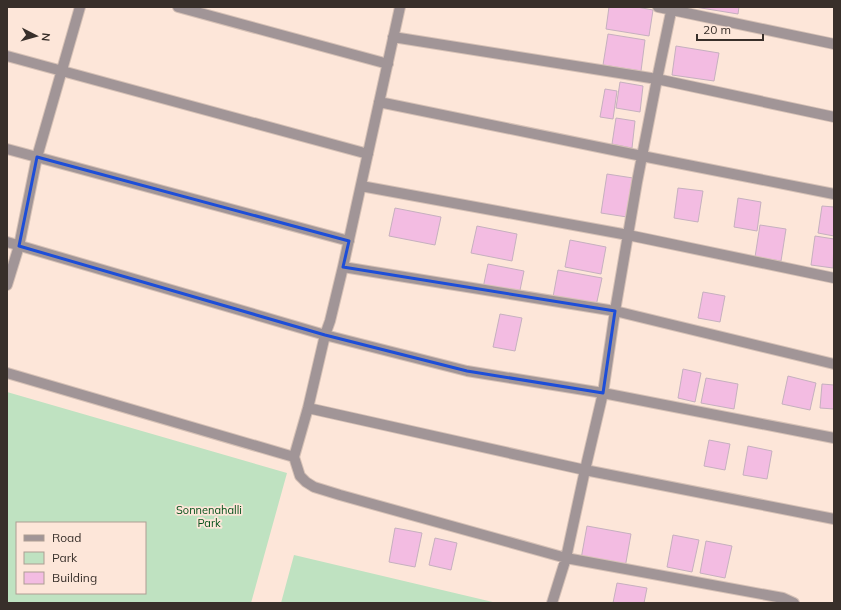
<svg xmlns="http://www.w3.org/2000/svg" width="841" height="610" viewBox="0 0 841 610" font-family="Mulish,sans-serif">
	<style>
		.green { fill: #bfe2c1; fill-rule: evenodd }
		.building { fill: #f3bce2; stroke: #c6b0bf }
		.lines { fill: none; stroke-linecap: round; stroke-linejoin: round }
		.minor-casing { stroke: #d6c1b6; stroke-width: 12 }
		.minor { stroke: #a19597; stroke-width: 10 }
		.marked { fill: none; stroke: #1d4ed8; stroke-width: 3; stroke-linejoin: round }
		.labels { text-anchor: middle; stroke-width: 3.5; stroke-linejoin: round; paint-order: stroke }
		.park-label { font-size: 11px; fill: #034f18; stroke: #fde6d9 }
	</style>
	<rect width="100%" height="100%" fill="#fde6d9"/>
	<path class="green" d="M 7,392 L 287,473 L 251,603 L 7,603 ZM 17,523 L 145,523 L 145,593 L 17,593 Z
		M 294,555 L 497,603 L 281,603 Z"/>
	<path class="building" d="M 609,7 L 637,7 L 653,10 L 649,36 L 606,29 Z
		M 695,7 L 739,7 L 738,14 Z
		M 608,34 L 645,40 L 641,71 L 603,65 Z
		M 676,46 L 719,53 L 714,81 L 672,75 Z
		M 620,82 L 643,86 L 640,112 L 616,108 Z
		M 605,89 L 617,91 L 613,119 L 600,117 Z
		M 616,118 L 635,121 L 632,148 L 612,144 Z
		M 607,174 L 633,178 L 627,217 L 601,213 Z
		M 678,188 L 703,191 L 698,222 L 674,218 Z
		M 738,198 L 761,202 L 757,231 L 734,227 Z
		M 822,206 L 834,207 L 834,236 L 818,233 Z
		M 395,208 L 441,217 L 435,245 L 389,236 Z
		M 760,225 L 786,229 L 781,261 L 755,257 Z
		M 477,226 L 517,234 L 512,261 L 471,253 Z
		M 815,236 L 834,239 L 833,268 L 811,265 Z
		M 570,240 L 606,247 L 601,274 L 565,267 Z
		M 488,264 L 524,271 L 519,295 L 483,288 Z
		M 558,270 L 602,278 L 596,306 L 553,297 Z
		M 703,292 L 725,296 L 720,322 L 698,318 Z
		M 500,314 L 522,318 L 515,351 L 493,347 Z
		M 683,369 L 701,373 L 695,402 L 678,398 Z
		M 788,376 L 816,383 L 810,410 L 782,404 Z
		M 706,378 L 738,384 L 734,409 L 701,403 Z
		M 822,384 L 834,385 L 834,409 L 820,408 Z
		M 709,440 L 730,444 L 725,470 L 704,466 Z
		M 748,446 L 772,451 L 767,479 L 743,475 Z
		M 587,526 L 631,534 L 625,568 L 581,559 Z
		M 395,528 L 422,533 L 415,567 L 389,562 Z
		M 673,535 L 699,540 L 692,572 L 667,567 Z
		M 435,538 L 457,543 L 451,570 L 429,565 Z
		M 706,541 L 732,546 L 725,578 L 700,573 Z
		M 617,583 L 647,588 L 644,603 L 613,603 Z"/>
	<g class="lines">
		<g class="minor-casing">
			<path id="minor" d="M 178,7 L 388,64
				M 658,7 L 834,44
				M 672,7 L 657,79 L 637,182 L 615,311 L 603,393 L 585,470 L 566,558 L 783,598 L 794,603
				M 393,37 L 657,79 L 834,117
				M 7,56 L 368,154
				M 379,102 L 642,156 L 834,194
				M 7,149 L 349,241
				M 361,186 L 628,235 L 834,278
				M 7,242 L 325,335 L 330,321 L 343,267 L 400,7
				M 343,267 L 615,311 L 834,364
				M 7,285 L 19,246 L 37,157 L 80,7
				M 7,373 L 294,457
				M 308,408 L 585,470 L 834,519
				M 552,603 L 566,558 L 340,495 L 314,487 L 306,482 L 300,476 L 294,457 L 308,408 L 325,335 L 467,371 L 603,393 L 834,438"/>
		</g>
		<use href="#minor" class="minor"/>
	</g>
	<path class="marked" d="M 37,157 L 349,241 L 343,267 L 615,311 L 603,393 L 467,371 L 325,335 L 19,246 Z"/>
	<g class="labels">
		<g class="park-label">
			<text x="209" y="514">Sonnenahalli<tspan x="209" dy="13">Park</tspan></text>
		</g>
	</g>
	<rect width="841" height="610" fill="none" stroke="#382f2a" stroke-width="16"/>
	<rect x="16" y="522" width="130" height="72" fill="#fde6d9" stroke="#ae9d93"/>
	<rect x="24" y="535" width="20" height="6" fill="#a19597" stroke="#ae9d93"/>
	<text x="52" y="542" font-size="12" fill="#382f2a">Road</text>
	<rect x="24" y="552" width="20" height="12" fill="#bfe2c1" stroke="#ae9d93"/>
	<text x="52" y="562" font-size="12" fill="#382f2a">Park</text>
	<rect x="24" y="572" width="20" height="12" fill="#f3bce2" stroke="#ae9d93"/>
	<text x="52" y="582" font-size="12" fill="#382f2a">Building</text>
	<g transform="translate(36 36) rotate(96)" stroke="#fde6d9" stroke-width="3" paint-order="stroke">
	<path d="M0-3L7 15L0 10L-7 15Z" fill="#382f2a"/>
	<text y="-6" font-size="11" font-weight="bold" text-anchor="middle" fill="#382f2a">N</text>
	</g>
	<path d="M697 34v6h66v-6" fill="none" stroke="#382f2a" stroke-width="2"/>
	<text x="703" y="34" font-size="12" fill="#382f2a" stroke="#fde6d9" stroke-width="3" paint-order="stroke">20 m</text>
</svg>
